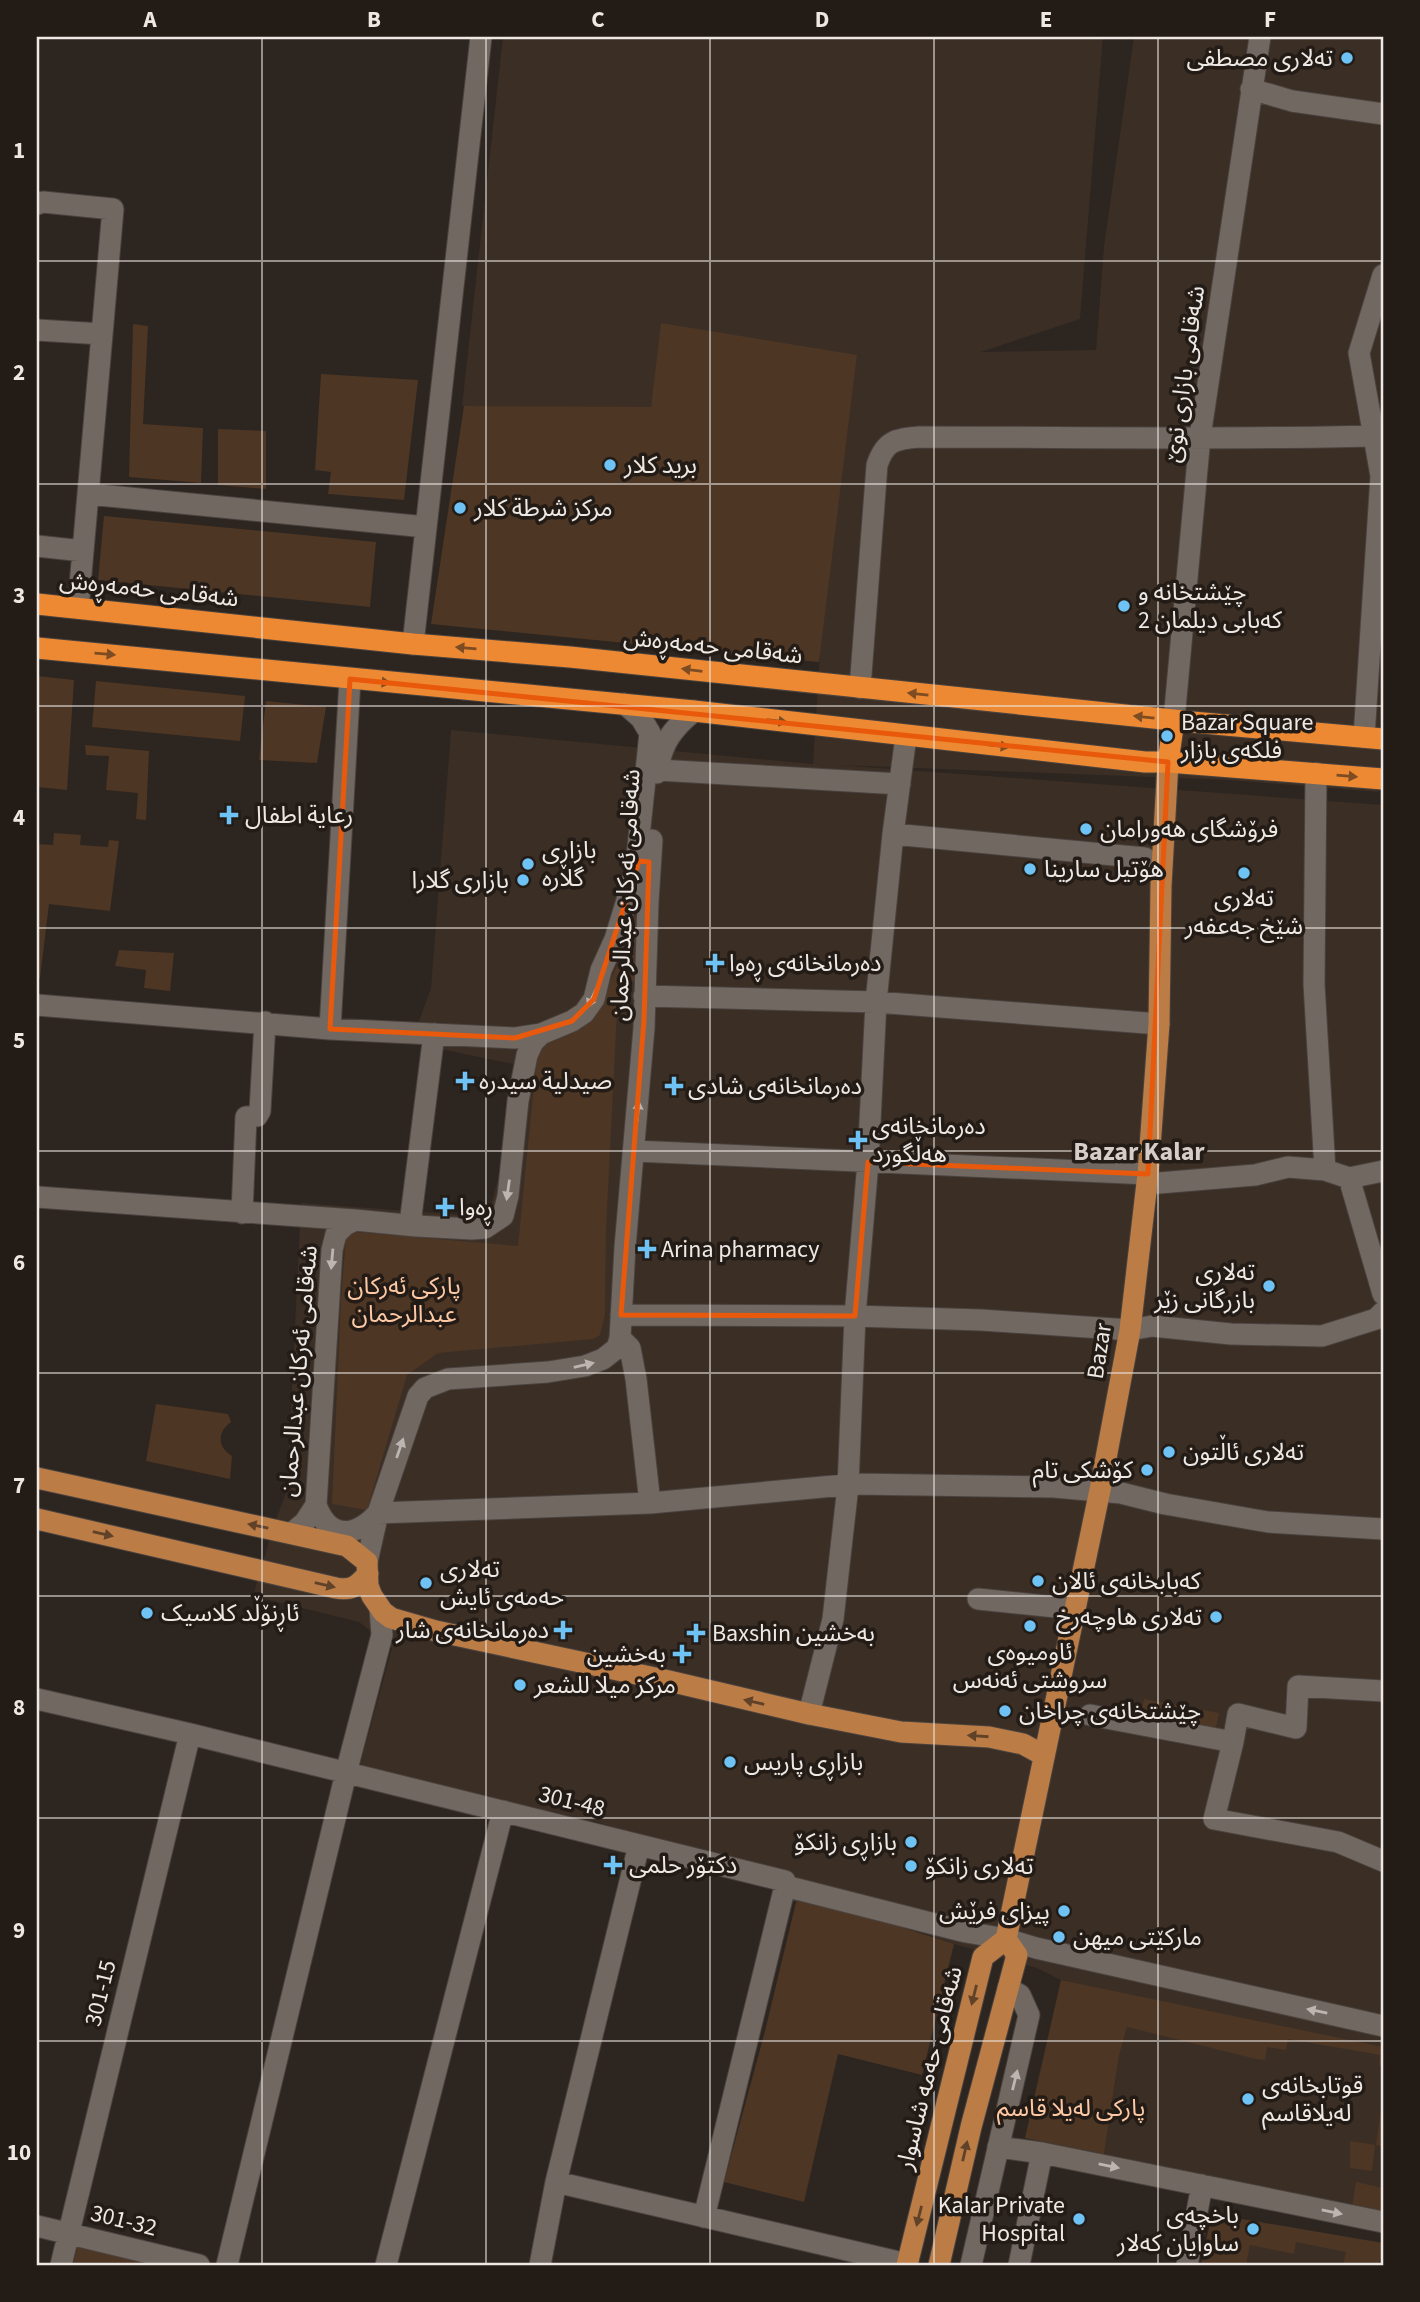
<svg xmlns="http://www.w3.org/2000/svg" width="1420" height="2302" viewBox="0 0 1420 2302" font-family="'Source Sans 3','Noto Sans Arabic',sans-serif">
	<style>
		.built { fill: #3b2e25 }
		.green { fill: #4d3624 }
		.lines { fill: none; stroke-linecap: round; stroke-linejoin: round }
		.minor-casing { stroke: #49423e; stroke-width: 23 }
		.major-casing { stroke: #49423e; stroke-width: 23 }
		.highway-casing { stroke: #49423e; stroke-width: 23 }
		.minor { stroke: #726862; stroke-width: 21 }
		.major { stroke: #bc7c45; stroke-width: 21 }
		.highway { stroke: #ed8932; stroke-width: 21 }
		.oneway { fill: #7e4c23 }
		.oneway2 { fill: #bcb5b0 }
		.oneway3 { fill: #604229 }
		.marked { fill: none; stroke: #e8590c; stroke-width: 5; stroke-linejoin: round }
		.grid { fill: none; stroke: #ede8e4; stroke-width: 2; stroke-opacity: 0.55 }
		.poi-dot { fill: #6fc2f4; stroke: #231b16; stroke-width: 2.5 }
		.labels { text-anchor: middle; stroke-width: 7; stroke-linejoin: round; paint-order: stroke }
		.poi-label { font-size: 24px; fill: #ede8e4; stroke: #231b16; text-anchor: start }
		.street-label { font-size: 24px; fill: #ede8e4; stroke: #231b16 }
		.park-label { font-size: 24px; fill: #fdc8a3; stroke: #231b16 }
		.neighbourhood-label { font-size: 26px; font-weight: bold; fill: #d7cdc6; stroke: #231b16 }
		.neatline { fill: none; stroke: #ede8e4; stroke-width: 2.5 }
		.grid-label { font-size: 23px; text-anchor: middle; font-weight: bold; fill: #ede8e4 }
	</style>
	<rect width="100%" height="100%" fill="#2d2520"/>
	<path class="built" d="M 503,37 L 1103,37 L 1080,319 L 981,352 L 1096,350 L 1104,246 L 1134,37 L 1383,37 L 1383,735 L 1378,792 L 1228,780 L 838,765 L 1383,805 L 1383,2212 L 1104,2154 L 1119,2056 L 1134,1997 L 1061,1980 L 1037,1968 L 954,1944 L 595,1821 L 530,1824 L 357,1776 L 392,1648 L 359,1622 L 253,1596 L 274,1525 L 287,1490 L 301,1203 L 478,1216 L 490,1208 L 498,1179 L 513,1064 L 411,1043 L 431,988 L 451,730 L 813,764 L 820,651 L 662,323 L 651,408 L 462,406 Z
		M 1212,2214 L 1383,2243 L 1383,2265 L 1201,2265 Z"/>
	<path class="green" d="M 661,323 L 857,355 L 819,662 L 431,624 L 464,406 L 651,407 Z
		M 133,324 L 148,326 L 143,424 L 203,428 L 201,483 L 129,477 Z
		M 321,374 L 418,380 L 404,500 L 328,494 L 331,472 L 315,470 Z
		M 218,429 L 266,431 L 266,489 L 218,485 Z
		M 104,516 L 376,542 L 370,607 L 98,580 Z
		M 37,676 L 74,680 L 67,790 L 37,787 Z
		M 96,681 L 245,696 L 240,741 L 92,727 Z
		M 266,701 L 326,707 L 317,763 L 259,760 Z
		M 85,745 L 149,751 L 146,820 L 136,819 L 138,793 L 106,790 L 109,756 L 86,755 Z
		M 54,833 L 81,835 L 80,845 L 108,847 L 109,840 L 119,841 L 110,911 L 49,904 L 40,978 L 37,978 L 37,844 L 53,845 Z
		M 634,916 L 638,917 L 636,980 L 618,991 L 606,1230 L 605,1314 L 600,1335 L 593,1339 L 438,1353 L 407,1375 L 367,1510 L 332,1504 L 341,1299 L 346,1237 L 356,1232 L 518,1246 L 534,1084 L 539,1048 L 599,1004 L 620,960 L 631,917 Z
		M 119,950 L 174,953 L 170,991 L 144,988 L 146,970 L 115,966 Z
		M 156,1404 L 228,1414 L 231,1422 C 217,1432 217,1447 232,1456 L 230,1479 L 146,1461 Z
		M 1144,1699 L 1219,1713 L 1215,1732 L 1140,1718 Z
		M 798,1894 L 954,1944 L 922,2075 L 838,2054 L 804,2202 L 724,2182 L 765,2031 Z
		M 1061,1980 L 1383,2047 L 1383,2066 L 1379,2065 L 1380,2055 L 1288,2039 L 1286,2050 L 1267,2047 L 1265,2060 L 1256,2059 L 1127,2027 L 1119,2056 L 1104,2154 L 1025,2138 Z
		M 1383,2095 L 1383,2146 L 1375,2145 L 1372,2171 L 1350,2168 L 1350,2141 L 1376,2145 Z
		M 1356,2182 L 1383,2188 L 1383,2212 L 1352,2206 Z
		M 1212,2214 L 1383,2243 L 1383,2259 L 1380,2259 L 1379,2265 L 1343,2265 L 1346,2252 L 1296,2242 L 1294,2254 L 1250,2245 L 1246,2265 L 1201,2265 Z
		M 81,2232 L 204,2265 L 73,2265 Z"/>
	<g class="lines">
		<g class="minor-casing">
			<path id="minor" d="M 1251,89 L 1292,101 L 1383,114
				M 37,204 L 43,202 L 113,209 L 78,608
				M 37,330 L 102,334
				M 88,494 L 426,527
				M 37,546 L 83,551
				M 413,644 L 481,37
				M 860,688 L 877,465 C 885,441 895,439 919,437 C 1070,437 1222,440 1373,436
				M 1174,720 L 1200,437 L 1260,37
				M 1364,737 L 1381,476 L 1359,353 L 1383,275
				M 658,770 L 900,784
				M 657,773 C 662,743 671,730 694,711
				M 1316,773 L 1314,984 L 1325,1170
				M 893,834 L 1145,858
				M 644,996 L 876,1002 L 1159,1024
				M 37,1005 L 330,1029 L 515,1038 L 541,1034
				M 330,1029 L 350,679
				M 634,1151 L 1148,1174
				M 1349,1178 L 1383,1294
				M 1147,1184 L 1255,1175 L 1288,1167 L 1325,1170 L 1349,1178 L 1383,1171
				M 37,1197 L 355,1220
				M 242,1213 L 246,1117 L 257,1116 L 260,1111 L 265,1022
				M 416,1226 L 411,1216 L 434,1034
				M 621,1315 L 855,1316 L 981,1320 L 1130,1330 L 1152,1326 L 1231,1334 L 1322,1336 L 1376,1319 L 1383,1312
				M 620,1338 L 630,1348 L 636,1379 L 650,1503
				M 316,1505 C 329,1540 355,1538 378,1513 L 650,1503 L 855,1484 L 1054,1487 L 1121,1493 L 1165,1504 L 1268,1522 L 1383,1529
				M 292,1533 L 305,1522 L 316,1505 L 332,1250 L 336,1234 L 345,1225 L 355,1220 L 416,1226 L 472,1229 L 485,1228 L 503,1216 L 508,1196 L 518,1101 L 527,1055 L 533,1042 L 541,1034 L 572,1021 L 584,1013 L 594,999 L 601,970 L 615,939 L 631,887 L 636,865 L 650,733 L 641,718 L 625,704
				M 367,1562 L 378,1513 L 418,1396 L 425,1388 L 448,1379 L 548,1372 L 585,1366 L 603,1359 L 617,1348 L 620,1338 L 625,1247 L 644,1028 L 648,902 L 652,840
				M 978,1599 L 1075,1609
				M 1383,1691 L 1298,1686 L 1296,1728 L 1238,1714 L 1233,1742 L 1214,1819 L 1338,1842 L 1383,1861
				M 37,1699 L 190,1734 L 785,1881 L 785,1886 L 966,1932 L 1006,1939 L 1036,1948 L 1383,2026
				M 809,1714 L 833,1619 L 848,1486 L 855,1316 L 868,1162 L 876,1002 L 893,834 L 906,736
				M 1090,1715 L 1233,1742
				M 998,2147 L 1042,2153 L 1383,2222
				M 556,2182 L 907,2264
				M 704,2217 L 785,1886
				M 37,2226 L 199,2265
				M 61,2265 L 190,1734
				M 227,2265 L 346,1773 L 382,1635 L 380,1609
				M 386,2265 L 503,1811
				M 540,2265 L 556,2182 L 639,1845
				M 971,2265 L 1029,2015 L 1020,1995 L 1008,1988
				M 1019,2265 L 1042,2153
				M 1187,2265 L 1202,2185"/>
		</g>
		<g class="major-casing">
			<path id="major" d="M 37,1478 L 347,1546 L 367,1562 L 368,1586 L 372,1596 L 383,1612 L 391,1618 L 436,1631 L 669,1681 L 809,1714 L 901,1732 L 989,1737 L 1023,1744 L 1043,1755
				M 37,1519 L 336,1588 C 352,1591 357,1586 368,1574
				M 1006,1939 L 1100,1490 L 1130,1330 L 1148,1174 L 1159,1024 L 1161,886 L 1168,762
				M 907,2265 L 983,1957 L 1006,1939
				M 939,2265 L 971,2127 L 1017,1955 L 1006,1939"/>
		</g>
		<g class="highway-casing">
			<path id="highway" d="M 37,604 L 413,644 L 570,657 L 1192,722 L 1383,739
				M 37,648 L 694,711 L 1145,762 L 1168,762 L 1383,779
				M 1168,762 L 1174,720"/>
		</g>
		<use href="#minor" class="minor"/>
		<use href="#major" class="major"/>
		<use href="#highway" class="highway"/>
	</g>
	<defs><path id="oneway-solid" d="M-6-.8H1V-3.2L6.5 0L1 3.2V.8H-6Z" transform="scale(1.75)"/></defs>
	<g class="oneway">
		<use href="#oneway-solid" transform="translate(466 648) rotate(-175)"/>
		<use href="#oneway-solid" transform="translate(105 654) rotate(5)"/>
		<use href="#oneway-solid" transform="translate(692 670) rotate(-173)"/>
		<use href="#oneway-solid" transform="translate(380 682) rotate(5)"/>
		<use href="#oneway-solid" transform="translate(918 694) rotate(-174)"/>
		<use href="#oneway-solid" transform="translate(1144 717) rotate(-174)"/>
		<use href="#oneway-solid" transform="translate(777 721) rotate(7)"/>
		<use href="#oneway-solid" transform="translate(999 746) rotate(6)"/>
		<use href="#oneway-solid" transform="translate(1347 776) rotate(5)"/>
	</g>
	<g class="oneway2">
		<use href="#oneway-solid" transform="translate(592 998) rotate(115)"/>
		<use href="#oneway-solid" transform="translate(638 1111) rotate(-86)"/>
		<use href="#oneway-solid" transform="translate(508 1190) rotate(98)"/>
		<use href="#oneway-solid" transform="translate(332 1259) rotate(95)"/>
		<use href="#oneway-solid" transform="translate(584 1365) rotate(-13)"/>
		<use href="#oneway-solid" transform="translate(400 1448) rotate(-71)"/>
		<use href="#oneway-solid" transform="translate(1317 2011) rotate(-168)"/>
		<use href="#oneway-solid" transform="translate(1015 2080) rotate(-76)"/>
		<use href="#oneway-solid" transform="translate(1109 2166) rotate(11)"/>
		<use href="#oneway-solid" transform="translate(1332 2212) rotate(12)"/>
	</g>
	<g class="oneway3">
		<use href="#oneway-solid" transform="translate(258 1526) rotate(-168)"/>
		<use href="#oneway-solid" transform="translate(103 1534) rotate(13)"/>
		<use href="#oneway-solid" transform="translate(325 1585) rotate(13)"/>
		<use href="#oneway-solid" transform="translate(754 1702) rotate(-167)"/>
		<use href="#oneway-solid" transform="translate(978 1736) rotate(-176)"/>
		<use href="#oneway-solid" transform="translate(974 1995) rotate(104)"/>
		<use href="#oneway-solid" transform="translate(965 2151) rotate(-77)"/>
		<use href="#oneway-solid" transform="translate(919 2216) rotate(104)"/>
	</g>
	<path class="marked" d="M 350,679 L 1168,762 L 1148,1174 L 868,1162 L 855,1316 L 621,1315 L 644,1020 L 649,862 L 639,861 L 594,999 L 572,1021 L 515,1038 L 330,1029 Z"/>
	<path class="grid" d="M 262,37 L 262,2265M 486,37 L 486,2265M 710,37 L 710,2265M 934,37 L 934,2265M 1158,37 L 1158,2265M 37,261 L 1383,261M 37,484 L 1383,484M 37,706 L 1383,706M 37,928 L 1383,928M 37,1151 L 1383,1151M 37,1373 L 1383,1373M 37,1596 L 1383,1596M 37,1818 L 1383,1818M 37,2041 L 1383,2041"/>
	<g class="poi-dot">
		<circle cx="1347" cy="58" r="7"/>
		<circle cx="610" cy="465" r="7"/>
		<circle cx="460" cy="508" r="7"/>
		<circle cx="1124" cy="606" r="7"/>
		<circle cx="1167" cy="736" r="7"/>
		<path d="M225.5 804.5h7v7h7v7h-7v7h-7v-7h-7v-7h7z"/>
		<circle cx="1086" cy="829" r="7"/>
		<circle cx="528" cy="864" r="7"/>
		<circle cx="1030" cy="869" r="7"/>
		<circle cx="1244" cy="873" r="7"/>
		<circle cx="523" cy="880" r="7"/>
		<path d="M711.5 952.5h7v7h7v7h-7v7h-7v-7h-7v-7h7z"/>
		<path d="M461.5 1070.5h7v7h7v7h-7v7h-7v-7h-7v-7h7z"/>
		<path d="M670.5 1075.5h7v7h7v7h-7v7h-7v-7h-7v-7h7z"/>
		<path d="M854.5 1129.5h7v7h7v7h-7v7h-7v-7h-7v-7h7z"/>
		<path d="M441.5 1196.5h7v7h7v7h-7v7h-7v-7h-7v-7h7z"/>
		<path d="M643.5 1238.5h7v7h7v7h-7v7h-7v-7h-7v-7h7z"/>
		<circle cx="1269" cy="1286" r="7"/>
		<circle cx="1169" cy="1452" r="7"/>
		<circle cx="1147" cy="1470" r="7"/>
		<circle cx="1038" cy="1581" r="7"/>
		<circle cx="426" cy="1583" r="7"/>
		<circle cx="147" cy="1613" r="7"/>
		<circle cx="1216" cy="1617" r="7"/>
		<circle cx="1030" cy="1626" r="7"/>
		<path d="M559.5 1619.5h7v7h7v7h-7v7h-7v-7h-7v-7h7z"/>
		<path d="M692.5 1622.5h7v7h7v7h-7v7h-7v-7h-7v-7h7z"/>
		<path d="M678.5 1643.5h7v7h7v7h-7v7h-7v-7h-7v-7h7z"/>
		<circle cx="520" cy="1685" r="7"/>
		<circle cx="1005" cy="1711" r="7"/>
		<circle cx="730" cy="1762" r="7"/>
		<circle cx="911" cy="1842" r="7"/>
		<path d="M609.5 1854.5h7v7h7v7h-7v7h-7v-7h-7v-7h7z"/>
		<circle cx="911" cy="1866" r="7"/>
		<circle cx="1064" cy="1911" r="7"/>
		<circle cx="1059" cy="1937" r="7"/>
		<circle cx="1248" cy="2099" r="7"/>
		<circle cx="1079" cy="2219" r="7"/>
		<circle cx="1253" cy="2229" r="7"/>
	</g>
	<g class="labels">
		<g class="poi-label">
			<text x="1333" y="66" text-anchor="end">تەلاری مصطفی</text>
			<text x="624" y="473">بريد كلار</text>
			<text x="474" y="516">مركز شرطة كلار</text>
			<text x="1138" y="600">چێشتخانە و<tspan x="1138" dy="28">کەبابی دیلمان 2</tspan></text>
			<text x="1181" y="730">Bazar Square<tspan x="1181" dy="28">فلکەی بازار</tspan></text>
			<text x="245" y="823">رعاية اطفال</text>
			<text x="1100" y="837">فرۆشگای هەورامان</text>
			<text x="542" y="858">بازاڕی<tspan x="542" dy="28">گلارە</tspan></text>
			<text x="1044" y="877">هۆتیل سارینا</text>
			<text x="509" y="888" text-anchor="end">بازاری گلارا</text>
			<text x="1244" y="906" text-anchor="middle">تەلاری<tspan x="1244" dy="28">شێخ جەعفەر</tspan></text>
			<text x="729" y="971">دەرمانخانەی ڕەوا</text>
			<text x="479" y="1089">صيدلية سيدره</text>
			<text x="688" y="1094">دەرمانخانەی شادی</text>
			<text x="872" y="1134">دەرمانخانەی<tspan x="872" dy="28">هەڵگورد</tspan></text>
			<text x="459" y="1215">ڕەوا</text>
			<text x="661" y="1257">Arina pharmacy</text>
			<text x="1255" y="1280" text-anchor="end">تەلاری<tspan x="1255" dy="28">بازرگانی زێر</tspan></text>
			<text x="1183" y="1460">تەلاری ئاڵتون</text>
			<text x="1133" y="1478" text-anchor="end">کۆشکی تام</text>
			<text x="440" y="1577">تەلاری<tspan x="440" dy="28">حەمەی ئایش</tspan></text>
			<text x="1052" y="1589">کەبابخانەی ئالان</text>
			<text x="161" y="1621">ئاڕنۆڵد کلاسیک</text>
			<text x="1202" y="1625" text-anchor="end">تەلاری هاوچەرخ</text>
			<text x="549" y="1638" text-anchor="end">دەرمانخانەی شار</text>
			<text x="712" y="1641">Baxshin بەخشین</text>
			<text x="1030" y="1660" text-anchor="middle">ئاومیوەی<tspan x="1030" dy="28">سروشتی ئەنەس</tspan></text>
			<text x="666" y="1662" text-anchor="end">بەخشین</text>
			<text x="534" y="1693">مركز ميلا للشعر</text>
			<text x="1019" y="1719">چێشتخانەی چراخان</text>
			<text x="744" y="1770">بازاڕی پاریس</text>
			<text x="897" y="1850" text-anchor="end">بازاڕی زانکۆ</text>
			<text x="629" y="1873">دکتۆر حلمی</text>
			<text x="925" y="1874">تەلاری زانکۆ</text>
			<text x="1050" y="1919" text-anchor="end">پیزای فرێش</text>
			<text x="1073" y="1945">مارکێتی میهن</text>
			<text x="1262" y="2093">قوتابخانەی<tspan x="1262" dy="28">لەیلاقاسم</tspan></text>
			<text x="1065" y="2213" text-anchor="end">Kalar Private<tspan x="1065" dy="28">Hospital</tspan></text>
			<text x="1239" y="2223" text-anchor="end">باخچەی<tspan x="1239" dy="28">ساوایان کەلار</tspan></text>
		</g>
		<g class="street-label">
			<text transform="translate(1184 374) rotate(-82)" y="8">شەقامی بازاری نوێ</text>
			<text transform="translate(149 589) rotate(6)" y="8">شەقامی حەمەڕەش</text>
			<text transform="translate(713 646) rotate(6)" y="8">شەقامی حەمەڕەش</text>
			<text transform="translate(625 895) rotate(-87)" y="8">شەقامی ئەرکان عبدالرحمان</text>
			<text transform="translate(1099 1351) rotate(-81)" y="8">Bazar</text>
			<text transform="translate(298 1371) rotate(-85)" y="8">شەقامی ئەرکان عبدالرحمان</text>
			<text transform="translate(572 1801) rotate(14)" y="8">301-48</text>
			<text transform="translate(100 1993) rotate(-76)" y="8">301-15</text>
			<text transform="translate(929 2068) rotate(-76)" y="8">شەقامی حەمە شاسوار</text>
			<text transform="translate(124 2220) rotate(14)" y="8">301-32</text>
		</g>
		<g class="park-label">
			<text x="404" y="1294">پارکی ئەرکان<tspan x="404" dy="28">عبدالرحمان</tspan></text>
			<text x="1071" y="2116">پارکی لەیلا قاسم</text>
		</g>
		<g class="neighbourhood-label">
			<text x="1139" y="1160">Bazar Kalar</text>
		</g>
	</g>
	<rect width="1420" height="2302" fill="none" stroke="#231b16" stroke-width="77"/>
	<rect x="38" y="38" width="1344" height="2226" class="neatline"/>
	<g class="grid-label">
		<text x="150" y="27">A</text>
		<text x="374" y="27">B</text>
		<text x="598" y="27">C</text>
		<text x="822" y="27">D</text>
		<text x="1046" y="27">E</text>
		<text x="1270" y="27">F</text>
		<text x="19" y="158">1</text>
		<text x="19" y="380">2</text>
		<text x="19" y="603">3</text>
		<text x="19" y="825">4</text>
		<text x="19" y="1048">5</text>
		<text x="19" y="1270">6</text>
		<text x="19" y="1493">7</text>
		<text x="19" y="1715">8</text>
		<text x="19" y="1938">9</text>
		<text x="19" y="2160">10</text>
	</g>
</svg>
